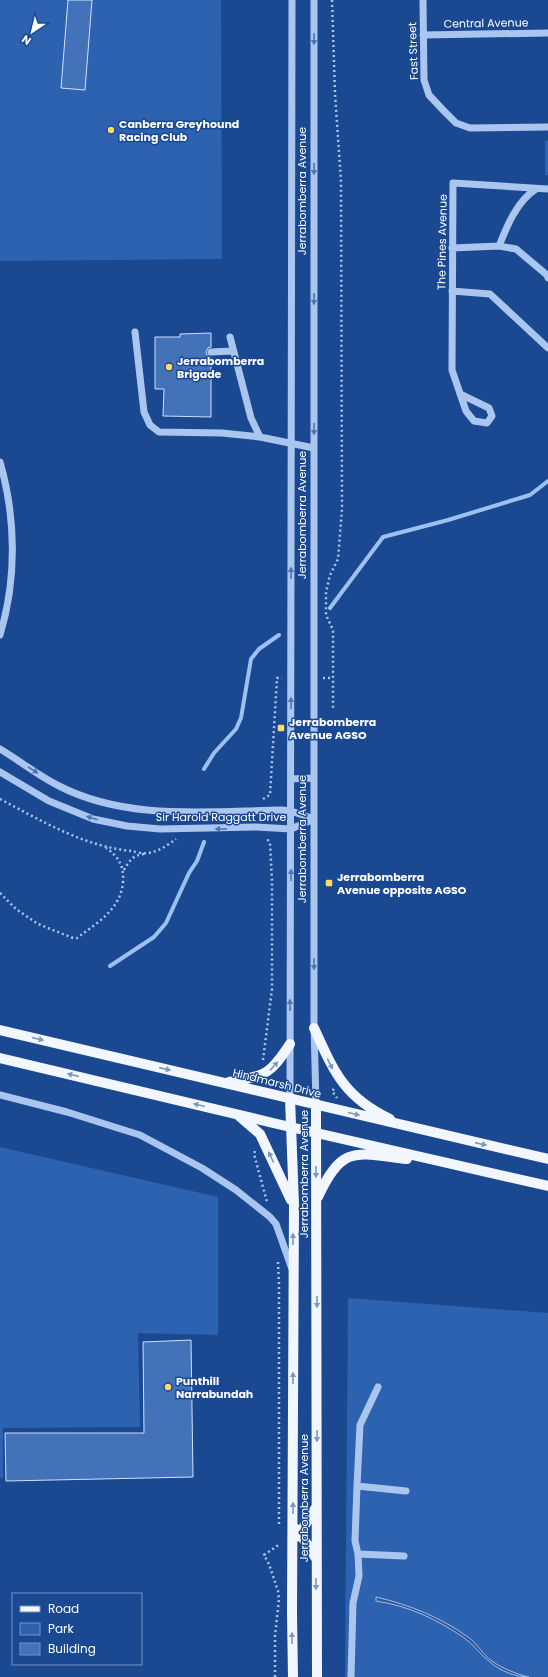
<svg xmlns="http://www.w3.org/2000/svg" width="548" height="1677" viewBox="0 0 548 1677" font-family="Poppins,sans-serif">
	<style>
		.green { fill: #2d62b0 }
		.water { fill: #35578d; stroke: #9dc0f1 }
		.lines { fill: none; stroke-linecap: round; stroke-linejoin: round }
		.stream { stroke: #9dc0f1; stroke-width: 4 }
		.building { fill: #4372b9; stroke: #d0e1fb }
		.path { stroke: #aac6ef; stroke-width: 2.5; stroke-dasharray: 2 3; stroke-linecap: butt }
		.minor { stroke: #aac6ef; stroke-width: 7 }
		.major { stroke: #f2f6ff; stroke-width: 10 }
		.oneway { fill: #4c75b3 }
		.oneway2 { fill: #7b97c3 }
		.poi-dot { fill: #ffda68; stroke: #1a4992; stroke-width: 1.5 }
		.labels { text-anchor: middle; stroke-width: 3; stroke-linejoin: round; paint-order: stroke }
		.street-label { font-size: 11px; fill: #fff; stroke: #1a4992 }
		.poi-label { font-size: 11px; font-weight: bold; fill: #fff; stroke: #1a4992; text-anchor: start }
	</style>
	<rect width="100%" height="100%" fill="#1a4992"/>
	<path class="green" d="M 0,0 L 221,0 L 222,259 L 0,261 Z
		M 545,141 L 548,141 L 548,175 L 545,175 Z
		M 0,1147 L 218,1197 L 218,1335 L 138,1333 L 140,1427 L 3,1428 L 3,1478 L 0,1478 Z
		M 348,1298 L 548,1313 L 548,1677 L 345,1677 Z"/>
	<path class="water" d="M 376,1597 C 410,1605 440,1617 468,1637 C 478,1644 483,1655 492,1661 C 503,1669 517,1674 529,1677 C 516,1677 500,1671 490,1662 C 480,1655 474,1644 463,1637 C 436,1619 409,1606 376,1601 Z"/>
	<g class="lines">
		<path class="stream" d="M 330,608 L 383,537 L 448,520 L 530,495 L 548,481
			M 204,769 L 214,753 L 236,729 L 241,718 L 251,659 L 259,649 L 279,635
			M 110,966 L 154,937 L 166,923 L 189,873 L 197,861 L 204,842"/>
	</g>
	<path class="building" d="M 68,0 L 92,0 L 85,90 L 61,88 Z
		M 211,333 L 211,347 L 208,348 L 206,352 L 207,355 L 211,357 L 211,417 L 163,416 L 164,389 L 155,389 L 155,337 L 180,337 L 180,334 Z
		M 191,1340 L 193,1477 L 6,1481 L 5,1433 L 144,1433 L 143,1342 Z"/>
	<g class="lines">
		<path class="path" d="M 332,0 L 335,94 L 341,181 L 342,509 L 338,559 L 330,575 L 326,592 L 326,615 L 333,630 L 333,710
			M 323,678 L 333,678
			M 0,799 C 42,821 83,846 131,851 C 136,852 143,854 149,853 C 159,851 168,845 176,839
			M 263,799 L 270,795 L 277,678 L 282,678
			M 124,870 C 129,861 133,855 144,854
			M 0,893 L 16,909 L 38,924 L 73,938 L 77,938 C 97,923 121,909 123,882 C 124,866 119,857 106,848
			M 263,1060 L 272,989 L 272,881 L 270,843 L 266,837
			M 334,1089 L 332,1091 L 337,1098
			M 255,1151 L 254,1154 L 267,1202
			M 278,1262 L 279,1285 L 279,1525
			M 275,1677 L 275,1636 L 279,1599 L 278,1591 L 269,1564 L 264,1555 L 280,1544"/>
		<path class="minor" d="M 314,0 L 314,1025 L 316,1105
			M 423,0 L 424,80 L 429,95 L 443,110 L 456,123 L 470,128 L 548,127
			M 423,35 L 548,33
			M 499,246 C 507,226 517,201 536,189
			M 452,248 L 499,246 L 516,249 L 547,275 L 548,278
			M 452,291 L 490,294 L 548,348
			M 135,332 L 144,412 L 150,425 L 159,432 L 222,433 L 260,437 L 314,448
			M 230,337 L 251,418 L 260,437
			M 211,352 L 233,351
			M 460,394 L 489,408 L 492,416 L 487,423 L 474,421 L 466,411 L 452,370 L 453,183 L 548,189
			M 0,462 C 16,518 17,579 0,635
			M 0,749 C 20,761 39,776 59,786 C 127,821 208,811 282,810 L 291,811 L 314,819
			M 0,772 L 49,801 L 93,819 L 127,826 L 160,829 L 256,827 L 291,829 L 314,819
			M 291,779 L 314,778
			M 0,1095 L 67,1112 L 140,1135 L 202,1168 L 236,1190 L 270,1217 L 276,1224 L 292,1269
			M 290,1098 L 292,0
			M 357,1486 L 360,1425 L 378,1387
			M 358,1554 L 404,1556
			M 351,1677 L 353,1603 L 359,1576 L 358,1554 L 355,1541 L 357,1486 L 406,1491"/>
		<path class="major" d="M 314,1028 C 334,1072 344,1097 390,1119
			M 0,1030 L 548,1159
			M 0,1058 L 273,1123 L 548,1186
			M 229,1082 C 266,1075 269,1076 290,1044
			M 290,1098 L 294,1205 L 292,1613 L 293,1677
			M 316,1105 L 317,1677
			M 239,1116 L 260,1134 L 291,1200
			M 318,1197 C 342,1144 356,1153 407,1159
			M 293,1526 L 308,1545 L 315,1557
			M 296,1537 L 303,1528 L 315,1509"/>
	</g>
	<defs><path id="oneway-solid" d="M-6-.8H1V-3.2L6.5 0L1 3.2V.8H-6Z"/></defs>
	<g class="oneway">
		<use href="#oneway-solid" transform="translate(314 39) rotate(90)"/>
		<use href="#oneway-solid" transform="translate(314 169) rotate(90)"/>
		<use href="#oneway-solid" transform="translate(314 299) rotate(90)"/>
		<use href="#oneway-solid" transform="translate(314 429) rotate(90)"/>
		<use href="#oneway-solid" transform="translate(291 573) rotate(-90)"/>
		<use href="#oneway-solid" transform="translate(291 703) rotate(-90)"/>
		<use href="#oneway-solid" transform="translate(33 770) rotate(32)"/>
		<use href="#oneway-solid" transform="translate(92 818) rotate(-162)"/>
		<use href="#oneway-solid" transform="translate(221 829) rotate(179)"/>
		<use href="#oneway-solid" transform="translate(291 875) rotate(-90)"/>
		<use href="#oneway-solid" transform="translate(314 964) rotate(90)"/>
		<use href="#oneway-solid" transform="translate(290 1005) rotate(-90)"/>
	</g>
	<g class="oneway2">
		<use href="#oneway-solid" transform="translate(38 1039) rotate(13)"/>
		<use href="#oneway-solid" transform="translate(330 1064) rotate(64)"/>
		<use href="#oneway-solid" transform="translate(274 1066) rotate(-47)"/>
		<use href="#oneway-solid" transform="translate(165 1069) rotate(13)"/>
		<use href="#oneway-solid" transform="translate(73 1075) rotate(-167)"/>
		<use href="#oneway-solid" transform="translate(199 1105) rotate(-166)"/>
		<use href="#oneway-solid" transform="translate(354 1114) rotate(14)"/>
		<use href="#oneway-solid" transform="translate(481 1144) rotate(13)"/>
		<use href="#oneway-solid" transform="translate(271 1157) rotate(-115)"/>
		<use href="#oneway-solid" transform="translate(316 1172) rotate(90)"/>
		<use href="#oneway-solid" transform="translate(293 1239) rotate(-90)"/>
		<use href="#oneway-solid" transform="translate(317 1302) rotate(90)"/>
		<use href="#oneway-solid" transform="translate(293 1378) rotate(-90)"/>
		<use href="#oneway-solid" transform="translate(317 1436) rotate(91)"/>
		<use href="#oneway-solid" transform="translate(293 1508) rotate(-90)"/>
		<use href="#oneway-solid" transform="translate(316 1584) rotate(89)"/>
		<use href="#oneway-solid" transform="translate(292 1638) rotate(-91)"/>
	</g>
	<g class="poi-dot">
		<circle cx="111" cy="130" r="4"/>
		<circle cx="169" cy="367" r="4"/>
		<rect x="277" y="724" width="8" height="8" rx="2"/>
		<rect x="325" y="879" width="8" height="8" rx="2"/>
		<circle cx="168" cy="1387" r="4"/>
	</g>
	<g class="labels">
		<g class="street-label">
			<text transform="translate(486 23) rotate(-1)" y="4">Central Avenue</text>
			<text transform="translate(413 51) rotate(-92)" y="4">Fast Street</text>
			<text transform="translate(302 191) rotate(-90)" y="4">Jerrabomberra Avenue</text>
			<text transform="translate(442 242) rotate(-89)" y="4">The Pines Avenue</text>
			<text transform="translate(302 515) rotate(-90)" y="4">Jerrabomberra Avenue</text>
			<text x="221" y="821">Sir Harold Raggatt Drive</text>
			<text transform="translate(302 839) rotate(-90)" y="4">Jerrabomberra Avenue</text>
			<text transform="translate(277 1083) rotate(14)" y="4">Hindmarsh Drive</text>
			<text transform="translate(304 1174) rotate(-90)" y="4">Jerrabomberra Avenue</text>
			<text transform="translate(304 1498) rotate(-90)" y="4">Jerrabomberra Avenue</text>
		</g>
		<g class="poi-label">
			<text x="119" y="128">Canberra Greyhound<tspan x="119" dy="13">Racing Club</tspan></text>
			<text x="177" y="365">Jerrabomberra<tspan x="177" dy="13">Brigade</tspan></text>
			<text x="289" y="726">Jerrabomberra<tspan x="289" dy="13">Avenue AGSO</tspan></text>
			<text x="337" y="881">Jerrabomberra<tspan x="337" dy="13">Avenue opposite AGSO</tspan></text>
			<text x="176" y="1385">Punthill<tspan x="176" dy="13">Narrabundah</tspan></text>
		</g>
	</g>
	<rect x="12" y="1593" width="130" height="72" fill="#1a4992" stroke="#7692be"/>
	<rect x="20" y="1606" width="20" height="6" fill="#f2f6ff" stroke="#7692be"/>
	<text x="48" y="1613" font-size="12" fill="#ffffff">Road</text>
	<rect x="20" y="1623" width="20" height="12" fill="#2d62b0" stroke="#7692be"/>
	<text x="48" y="1633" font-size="12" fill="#ffffff">Park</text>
	<rect x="20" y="1643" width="20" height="12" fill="#4372b9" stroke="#7692be"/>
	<text x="48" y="1653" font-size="12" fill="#ffffff">Building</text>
	<g transform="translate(32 32) rotate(215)" stroke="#1a4992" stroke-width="3" paint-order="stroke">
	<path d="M0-3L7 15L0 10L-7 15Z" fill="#ffffff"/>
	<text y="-6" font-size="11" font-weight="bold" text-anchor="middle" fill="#ffffff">N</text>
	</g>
</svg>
